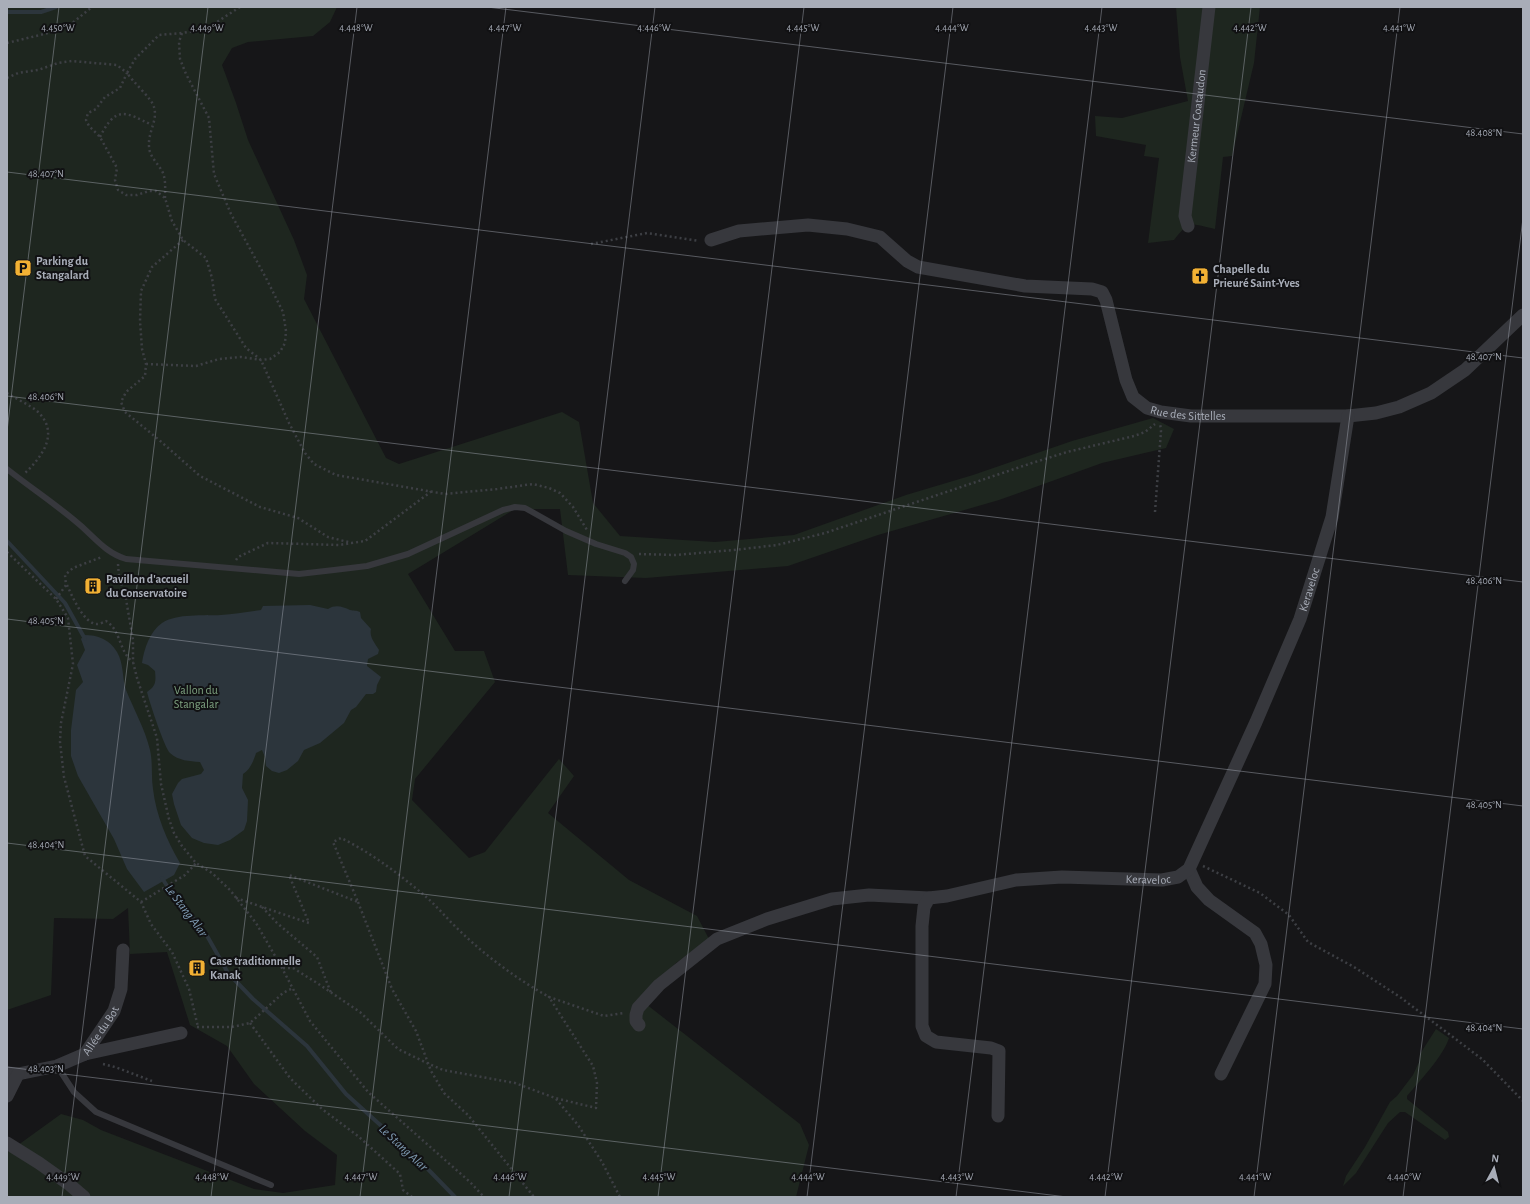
<svg xmlns="http://www.w3.org/2000/svg" width="1530" height="1204" viewBox="0 0 1530 1204" font-family="'Alegreya Sans',sans-serif">
	<style>
		.green { fill: #1e261f }
		.water { fill: #2c353c }
		.lines { fill: none; stroke-linecap: round; stroke-linejoin: round }
		.stream { stroke: #2c353c; stroke-width: 4 }
		.path { stroke: #3d3f44; stroke-width: 2.5; stroke-dasharray: 2 3; stroke-linecap: butt }
		.lane { stroke: #37383d; stroke-width: 6 }
		.street { stroke: #37383d; stroke-width: 13 }
		.ticks { fill: none; stroke: #a8adb8; stroke-width: 1; stroke-opacity: 0.45 }
		.labels { text-anchor: middle; stroke-width: 4; stroke-linejoin: round; paint-order: stroke }
		.street-label { font-size: 12px; fill: #a8adb8; stroke: #111113 }
		.poi-label { font-size: 12px; font-weight: bold; fill: #a8adb8; stroke: #111113; text-anchor: start }
		.park-label { font-size: 12px; fill: #7fa381; stroke: #111113 }
		.water-label { font-size: 13px; font-style: italic; fill: #7f9bb3; stroke: #111113 }
		.ticks-label { font-size: 10px; text-anchor: middle; fill: #a8adb8; stroke: #111113; stroke-width: 4; stroke-linejoin: round; paint-order: stroke }
	</style>
	<rect width="100%" height="100%" fill="#161618"/>
	<path class="green" d="M 7,7 L 337,7 L 330,22 L 313,36 L 248,42 L 232,48 L 222,65 L 236,103 L 248,140 L 294,240 L 307,275 L 304,299 L 386,458 L 399,464 L 562,412 L 579,422 L 593,503 L 620,536 L 715,542 L 794,535 L 906,495 L 973,475 L 1072,441 L 1153,418 L 1174,429 L 1166,448 L 1102,463 L 999,500 L 878,535 L 788,566 L 646,578 L 568,575 L 560,509 L 515,509 L 408,574 L 455,651 L 484,651 L 495,682 L 415,779 L 412,800 L 469,858 L 485,852 L 559,759 L 574,776 L 548,813 L 629,880 L 697,916 L 709,939 L 676,963 L 652,989 L 646,1004 L 800,1124 L 809,1145 L 796,1197 L 7,1197 L 7,1153 L 61,1114 L 83,1120 L 101,1130 L 254,1189 L 283,1193 L 335,1185 L 337,1155 L 305,1131 L 254,1084 L 227,1046 L 190,1025 L 167,952 L 130,954 L 128,908 L 113,919 L 54,918 L 51,995 L 7,1010 Z
		M 1176,7 L 1260,7 L 1254,63 L 1232,156 L 1223,157 L 1215,229 C 1189,224 1191,219 1174,240 L 1148,243 L 1159,158 L 1144,156 L 1146,145 L 1096,136 L 1095,116 L 1122,118 L 1188,101 L 1180,57 Z
		M 1436,1029 L 1449,1038 C 1444,1055 1419,1082 1407,1096 L 1407,1099 L 1448,1132 L 1449,1137 L 1445,1140 L 1405,1112 L 1400,1112 L 1388,1123 L 1356,1173 L 1343,1186 L 1346,1176 L 1365,1147 L 1390,1102 L 1397,1096 L 1413,1075 L 1419,1062 L 1420,1054 Z"/>
	<path class="water" d="M 310,605 L 328,609 C 336,604 343,607 350,610 C 354,611 356,610 360,612 L 361,618 L 371,629 C 369,637 375,643 379,650 L 378,654 L 368,659 L 367,666 L 381,677 L 377,685 L 376,692 L 373,694 L 366,694 L 356,707 L 351,710 L 344,723 L 320,743 L 304,750 L 298,761 L 287,770 L 279,773 L 272,771 L 266,766 L 265,757 L 262,750 L 256,753 C 254,760 250,770 243,774 L 242,788 L 248,800 L 247,821 L 244,830 L 230,840 L 218,845 L 204,843 L 192,838 L 181,825 L 174,804 L 172,794 L 178,783 L 182,779 L 201,774 L 204,770 L 200,762 C 189,761 179,761 170,753 C 165,749 149,701 147,692 C 156,686 156,682 155,671 L 148,665 L 142,663 C 144,649 150,631 162,623 C 177,613 204,616 221,615 C 234,614 247,612 261,610 L 263,606 Z
		M 84,635 C 98,635 109,639 117,652 C 124,664 122,678 126,690 C 134,710 145,729 150,750 C 153,763 151,776 153,789 C 156,815 167,841 180,863 L 174,875 L 144,892 L 127,869 L 114,839 L 78,776 L 71,756 L 71,730 L 76,690 L 83,682 L 77,665 L 85,650 L 81,639 Z"/>
	<g class="lines">
		<path class="stream" d="M 7,12 L 41,12 L 56,7
			M 7,541 L 65,603 L 85,639
			M 162,878 L 169,889 L 206,934 L 228,973 L 253,999 L 307,1046 L 346,1094 L 419,1160 L 455,1197"/>
		<path class="path" d="M 7,43 L 65,29 L 92,7
			M 7,78 L 18,73 L 38,70 L 58,63 L 72,61 L 117,65 L 127,73 L 120,88 L 105,97 L 96,109 L 88,113 L 86,120 L 89,126 L 100,137 L 117,168 L 115,180 L 118,190 L 126,195 L 137,195 L 149,191 L 156,191 L 165,198 L 172,221 L 183,240 L 206,258 L 212,278 L 215,299 L 246,348 L 261,360 L 289,423 L 305,453 L 314,464 L 336,475 L 445,494 L 497,489 L 533,484 L 549,488 L 560,493 L 573,507 L 587,530
			M 100,137 C 116,105 125,112 152,125
			M 165,198 C 165,190 166,181 163,173 C 159,164 149,157 149,146 C 148,132 158,120 154,107 C 153,100 132,81 127,73 L 135,59 L 159,35 L 182,33
			M 183,240 L 152,267 L 141,291 L 140,321 L 142,349 L 146,364 L 145,376 L 126,392 L 121,402 L 125,412 L 158,439 L 200,476 L 260,507 L 298,518 L 328,537 L 352,543
			M 591,244 L 647,233 L 699,241
			M 146,364 L 196,366 L 219,359 L 241,357 L 261,360 L 270,359 L 280,352 L 285,343 L 286,331 L 283,312 L 266,278 L 231,214 L 214,174 L 209,118 L 186,74 L 180,59 L 179,42 L 182,33 L 206,29 L 240,7
			M 7,393 C 16,399 28,404 37,411 C 60,432 43,456 25,473
			M 1155,512 L 1161,431 L 1160,423
			M 7,552 L 56,599 L 68,618 L 73,664 L 61,723 L 60,742 L 64,777 L 85,856 L 141,902 L 151,924 L 172,952 L 189,989 L 198,1027
			M 639,554 L 675,555 L 734,550 L 777,545 L 825,533 L 1032,463 L 1067,452 L 1134,436 L 1145,432 L 1155,424
			M 236,560 L 238,557 L 268,543 L 339,545 L 365,541 L 432,491
			M 118,564 L 119,576 L 126,599 L 133,640 L 133,662 L 137,678 L 157,738 L 161,784 L 169,819 L 174,833 L 182,846 L 196,863 L 212,873 L 230,890 L 256,923 L 282,968 L 310,1021 L 368,1092 L 470,1182 L 484,1197
			M 67,585 C 72,596 84,624 97,624 C 100,624 104,622 106,621 C 121,630 119,652 133,662
			M 56,599 L 66,585 L 65,575 L 73,568 L 102,557
			M 1203,866 L 1260,893 L 1289,915 L 1308,942 L 1354,967 L 1400,997 L 1482,1059 L 1523,1101
			M 236,898 L 309,923 L 289,875 L 358,902 L 333,842 L 341,838 C 370,852 399,874 424,895 C 437,906 448,920 461,932 C 487,957 517,979 549,997
			M 141,902 L 185,875 L 196,863
			M 358,902 L 392,989 L 416,1031 L 431,1071 L 444,1093 L 468,1115 L 534,1197
			M 262,907 L 277,923 L 317,957 L 331,993
			M 283,968 L 293,968 L 317,983 L 360,1012 L 398,1049 L 429,1064 L 443,1070 L 515,1083 L 555,1098 L 596,1108 L 597,1083 L 593,1066 L 549,997 L 604,1016 L 624,1013
			M 250,1023 L 290,1078 L 322,1109 L 358,1136 L 400,1174 L 403,1190 L 412,1197
			M 197,1027 L 232,1027 L 250,1023 L 283,993 L 293,988
			M 103,1064 L 115,1067 L 152,1081
			M 556,1099 L 578,1125 L 602,1162 L 620,1197"/>
		<path class="lane" d="M 7,469 C 31,488 57,505 80,525 C 95,538 106,553 126,559 L 299,574 L 334,570 L 367,566 L 408,554 L 503,510 L 515,507 L 525,508 L 566,531 L 596,544 L 625,553 L 631,557 L 634,564 L 633,570 L 625,581
			M 57,1066 L 74,1092 L 96,1112 L 271,1185"/>
		<g class="street">
			<path id="s1" d="M 1188,226 L 1185,216 L 1209,7"/>
			<path id="s2" d="M 711,240 L 739,231 L 808,225 L 847,229 L 880,237 L 907,261 L 918,267 L 1025,286 L 1092,289 L 1102,292 L 1106,300 L 1126,380 L 1133,397 L 1147,408 L 1161,412 L 1191,416 L 1348,416 L 1376,413 L 1399,407 L 1431,393 L 1465,370 L 1523,315"/>
			<path d="M 1189,869 L 1197,887 L 1209,900 L 1255,933 L 1261,944 L 1266,965 L 1265,984 L 1221,1074"/>
			<path d="M 639,1025 L 636,1021 L 636,1015 L 638,1008 L 659,985 L 717,939 L 767,919 L 832,899 L 869,895 L 929,898"/>
			<path id="s3" d="M 85,1054 L 114,1011 L 121,989 L 123,950"/>
			<path d="M 7,1073 L 18,1074 L 57,1066 L 85,1054 L 181,1033"/>
			<path d="M 7,1096 L 18,1074"/>
			<path id="s4" d="M 998,1116 L 999,1051 L 991,1048 L 936,1042 L 926,1036 L 922,1026 L 922,926 L 924,907 L 929,898 L 947,896 L 1016,880 L 1062,877 L 1162,880 L 1178,877 L 1189,869 L 1256,722 L 1300,619 L 1332,517 L 1348,416"/>
			<path d="M 7,1143 L 39,1163 L 70,1185 L 84,1197"/>
		</g>
	</g>
	<path class="ticks" d="M 487,7 L 1523,134M 7,172 L 1523,358M 7,396 L 1523,582M 7,431 L 59,7M 7,619 L 1523,806M 7,843 L 1523,1029M 7,1067 L 1067,1197M 62,1197 L 208,7M 211,1197 L 357,7M 360,1197 L 506,7M 509,1197 L 655,7M 658,1197 L 804,7M 807,1197 L 953,7M 956,1197 L 1102,7M 1105,1197 L 1251,7M 1254,1197 L 1400,7M 1403,1197 L 1523,218"/>
	<defs>
		<g id="parking-square" transform="scale(0.9)"><rect x="-9" y="-9" width="18" height="18" rx="4" fill="#f2b134" stroke="#111113"/><path d="M-3.5-5.5H1a3.5 3.5 0 0 1 0 7H-1V5.5H-3.5ZM-1-3.4V-.6H.8a1.4 1.4 0 0 0 0-2.8Z" fill="#111"/></g>
		<g id="church-square" transform="scale(0.9)"><rect x="-9" y="-9" width="18" height="18" rx="4" fill="#f2b134" stroke="#111113"/><path d="M-1.2-6h2.4v3.5h3.3v2.4h-3.3V6h-2.4V-.1h-3.3v-2.4h3.3Z" fill="#111"/></g>
		<g id="building-square" transform="scale(0.9)"><rect x="-9" y="-9" width="18" height="18" rx="4" fill="#f2b134" stroke="#111113"/><path d="M-4-6H4V6H1V3H-1V6H-4ZM-2.5-4.3h1.7v1.8h-1.7ZM.8-4.3h1.7v1.8H.8ZM-2.5-1h1.7V.8h-1.7ZM.8-1h1.7V.8H.8Z" fill="#111"/></g>
	</defs>
	<g fill-rule="evenodd">
		<use href="#parking-square" x="23" y="268"/>
		<use href="#church-square" x="1200" y="276"/>
		<use href="#building-square" x="93" y="586"/>
		<use href="#building-square" x="197" y="968"/>
	</g>
	<g class="labels">
		<g class="street-label">
			<text dy="4" stroke="none"><textPath href="#s1" startOffset="111">Kermeur Coataudon</textPath></text>
			<text dy="4" stroke="none"><textPath href="#s2" startOffset="576">Rue des Sittelles</textPath></text>
			<text dy="4" stroke="none"><textPath href="#s4" startOffset="850">Keraveloc</textPath></text>
			<text dy="4" stroke="none"><textPath href="#s4" startOffset="502">Keraveloc</textPath></text>
			<text dy="4" stroke="none"><textPath href="#s3" startOffset="28">Allée du Bot</textPath></text>
		</g>
		<g class="poi-label">
			<text x="36" y="265">Parking du<tspan x="36" dy="14">Stangalard</tspan></text>
			<text x="1213" y="273">Chapelle du<tspan x="1213" dy="14">Prieuré Saint-Yves</tspan></text>
			<text x="106" y="583">Pavillon d'accueil<tspan x="106" dy="14">du Conservatoire</tspan></text>
			<text x="210" y="965">Case traditionnelle<tspan x="210" dy="14">Kanak</tspan></text>
		</g>
		<g class="park-label">
			<text x="196" y="694">Vallon du<tspan x="196" dy="14">Stangalar</tspan></text>
		</g>
		<g class="water-label">
			<text transform="translate(187 910) rotate(53)" y="5">Le Stang Alar</text>
			<text transform="translate(404 1147) rotate(43)" y="5">Le Stang Alar</text>
		</g>
	</g>
	<g class="ticks-label">
		<text x="58" y="31">4.450°W</text>
		<text x="207" y="31">4.449°W</text>
		<text x="356" y="31">4.448°W</text>
		<text x="505" y="31">4.447°W</text>
		<text x="654" y="31">4.446°W</text>
		<text x="803" y="31">4.445°W</text>
		<text x="952" y="31">4.444°W</text>
		<text x="1101" y="31">4.443°W</text>
		<text x="1250" y="31">4.442°W</text>
		<text x="1399" y="31">4.441°W</text>
		<text x="1484" y="136">48.408°N</text>
		<text x="46" y="177">48.407°N</text>
		<text x="1484" y="360">48.407°N</text>
		<text x="46" y="400">48.406°N</text>
		<text x="1484" y="584">48.406°N</text>
		<text x="46" y="624">48.405°N</text>
		<text x="1484" y="808">48.405°N</text>
		<text x="46" y="848">48.404°N</text>
		<text x="1484" y="1031">48.404°N</text>
		<text x="46" y="1072">48.403°N</text>
		<text x="63" y="1180">4.449°W</text>
		<text x="212" y="1180">4.448°W</text>
		<text x="361" y="1180">4.447°W</text>
		<text x="510" y="1180">4.446°W</text>
		<text x="659" y="1180">4.445°W</text>
		<text x="808" y="1180">4.444°W</text>
		<text x="957" y="1180">4.443°W</text>
		<text x="1106" y="1180">4.442°W</text>
		<text x="1255" y="1180">4.441°W</text>
		<text x="1404" y="1180">4.440°W</text>
	</g>
	<rect width="1530" height="1204" fill="none" stroke="#a8adb8" stroke-width="16"/>
	<g transform="translate(1494 1168) rotate(7)" stroke="#111113" stroke-width="3" paint-order="stroke">
	<path d="M0-3L7 15L0 10L-7 15Z" fill="#a8adb8"/>
	<text y="-6" font-size="11" font-weight="bold" text-anchor="middle" fill="#a8adb8">N</text>
	</g>
</svg>
